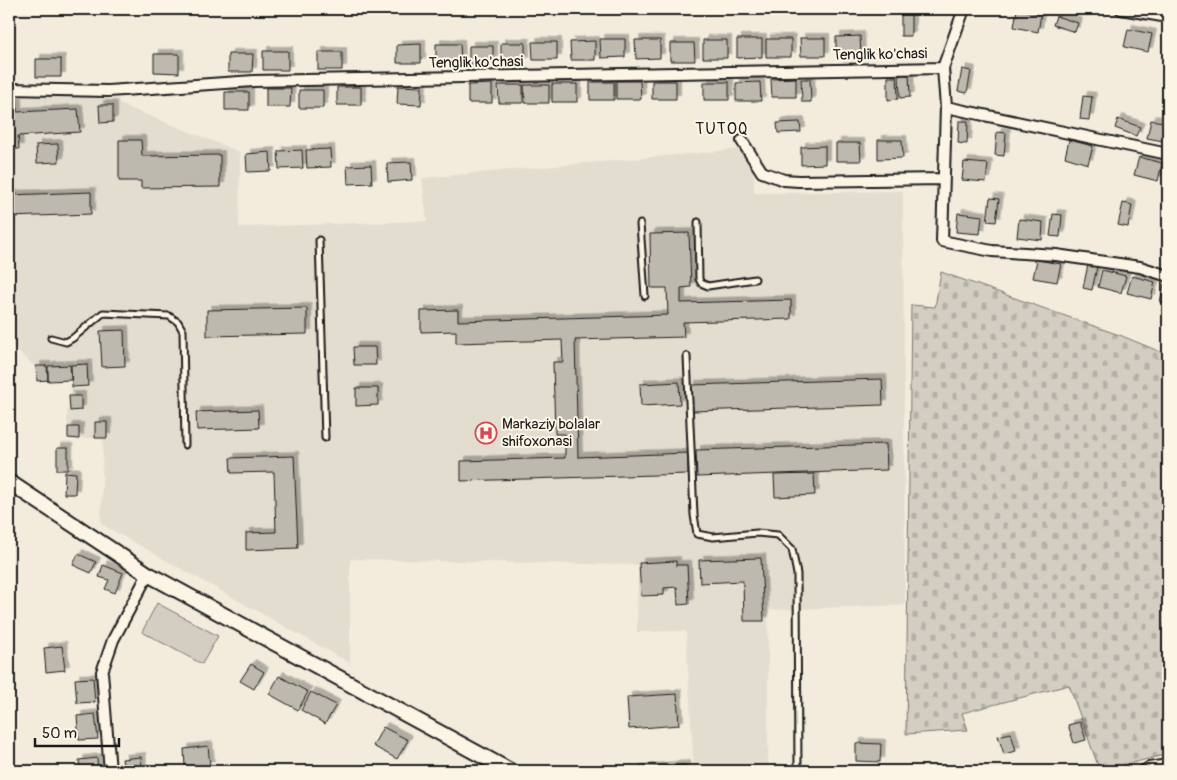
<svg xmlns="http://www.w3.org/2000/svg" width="1177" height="780" viewBox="0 0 1177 780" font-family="Pangolin,sans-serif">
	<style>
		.built { fill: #e3ddcf }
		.cemetery { fill: url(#cemetery-stones); stroke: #78756e }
		.garden { fill: #d3cec1; stroke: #78756e }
		.building { fill: #beb9ae; stroke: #1c1c1c; filter: url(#shadow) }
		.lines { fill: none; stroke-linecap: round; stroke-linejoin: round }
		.lane-casing { stroke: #1c1c1c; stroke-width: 9 }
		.street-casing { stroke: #1c1c1c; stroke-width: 14 }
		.secondary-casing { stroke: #1c1c1c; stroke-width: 18 }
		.lane { stroke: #fcf5e5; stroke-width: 5 }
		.street { stroke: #fcf5e5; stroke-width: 10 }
		.secondary { stroke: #fcf5e5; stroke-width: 14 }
		.labels { text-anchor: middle; stroke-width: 4; stroke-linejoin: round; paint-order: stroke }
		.street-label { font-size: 15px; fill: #1c1c1c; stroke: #fcf5e5 }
		.poi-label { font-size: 15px; fill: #1c1c1c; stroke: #fcf5e5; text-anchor: start }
		.neighbourhood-label { font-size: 16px; letter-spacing: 1px; fill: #1c1c1c; stroke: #fcf5e5 }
	</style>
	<defs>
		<pattern id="cemetery-stones" width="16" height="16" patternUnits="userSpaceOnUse" patternTransform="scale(1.25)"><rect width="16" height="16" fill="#d3cec1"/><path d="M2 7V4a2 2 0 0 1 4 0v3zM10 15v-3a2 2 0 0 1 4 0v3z" fill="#b5b0a5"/></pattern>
		<filter id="shadow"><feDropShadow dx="4.5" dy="-4.5" stdDeviation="0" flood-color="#0004"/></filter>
	</defs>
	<rect width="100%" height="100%" fill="#f3ecdd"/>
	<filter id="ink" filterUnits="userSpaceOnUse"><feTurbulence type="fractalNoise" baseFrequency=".02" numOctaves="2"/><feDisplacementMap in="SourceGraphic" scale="10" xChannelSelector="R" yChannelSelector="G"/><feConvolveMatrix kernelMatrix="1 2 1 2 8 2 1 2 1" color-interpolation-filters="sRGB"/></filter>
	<g filter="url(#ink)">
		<path class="built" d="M 9,95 L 97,95 L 240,152 L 239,227 L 427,221 L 422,178 L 753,148 L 754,193 L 903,191 L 905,605 L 768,610 L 768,771 L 694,771 L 686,631 L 637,632 L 638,565 L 350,559 L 350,663 L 101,524 L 103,439 L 95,438 L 68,438 L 67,411 L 70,410 L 69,396 L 71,396 L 71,380 L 37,381 L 36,368 L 12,345 L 9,345 Z"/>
		<path class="cemetery" d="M 941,272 L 1122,336 L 1168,355 L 1168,754 L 1100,771 L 1069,685 L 962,713 L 968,730 L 906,734 L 911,305 L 935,307 Z"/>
		<path class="garden" d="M 157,603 L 218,636 L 202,664 L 142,632 Z"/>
		<path class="building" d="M 1017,9 L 1041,14 L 1038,32 L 1014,27 Z
			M 901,13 L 911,13 L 911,36 L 901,36 Z
			M 1056,16 L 1078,23 L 1075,32 L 1053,25 Z
			M 1128,29 L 1152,34 L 1148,52 L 1124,47 Z
			M 860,36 L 861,55 L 836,55 L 836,37 Z
			M 800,38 L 825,38 L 825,56 L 801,56 Z
			M 600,39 L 625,39 L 625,57 L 601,58 Z
			M 737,39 L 762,39 L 762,57 L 737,58 Z
			M 766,39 L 791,39 L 791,57 L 766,57 Z
			M 635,40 L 660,40 L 660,58 L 636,59 Z
			M 703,40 L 727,40 L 727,58 L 703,58 Z
			M 595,41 L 595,60 L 571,60 L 570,42 Z
			M 532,42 L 557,42 L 557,60 L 533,60 Z
			M 501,43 L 525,43 L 525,61 L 501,61 Z
			M 670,43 L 694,43 L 695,61 L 670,61 Z
			M 421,44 L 421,63 L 397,63 L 397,45 Z
			M 436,44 L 460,44 L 461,62 L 436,62 Z
			M 469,46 L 493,46 L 493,64 L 469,64 Z
			M 263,51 L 288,51 L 288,70 L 263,70 Z
			M 318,52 L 342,52 L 342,70 L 318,70 Z
			M 154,54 L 179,54 L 179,73 L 154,72 Z
			M 228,54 L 253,54 L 252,72 L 228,72 Z
			M 36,59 L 61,59 L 61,77 L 36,77 Z
			M 962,69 L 971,71 L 967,93 L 958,91 Z
			M 899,75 L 909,75 L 910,97 L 900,98 Z
			M 888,77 L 897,77 L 898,99 L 888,100 Z
			M 796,78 L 796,97 L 772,97 L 771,79 Z
			M 801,79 L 810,79 L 811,102 L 802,102 Z
			M 616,81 L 640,81 L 641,99 L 616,99 Z
			M 652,81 L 676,81 L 676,99 L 652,99 Z
			M 590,82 L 614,82 L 614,100 L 590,100 Z
			M 704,82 L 729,82 L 729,100 L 704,100 Z
			M 760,82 L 761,101 L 736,101 L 736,83 Z
			M 492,84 L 492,103 L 468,103 L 468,85 Z
			M 552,84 L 577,84 L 577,102 L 552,102 Z
			M 498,85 L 523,85 L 523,103 L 499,103 Z
			M 524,85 L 549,85 L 549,103 L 525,103 Z
			M 398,86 L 422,87 L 421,105 L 397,104 Z
			M 337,87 L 361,87 L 361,105 L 337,105 Z
			M 266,88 L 291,88 L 290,107 L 266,107 Z
			M 299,90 L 323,90 L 323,108 L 299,108 Z
			M 225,92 L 249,92 L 249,110 L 225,110 Z
			M 1083,96 L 1092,97 L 1089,120 L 1080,119 Z
			M 9,102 L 17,102 L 17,112 L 78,109 L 80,132 L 18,136 L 19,149 L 9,149 Z
			M 99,105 L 113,105 L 113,122 L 100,123 Z
			M 1118,119 L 1140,127 L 1136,136 L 1115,128 Z
			M 1151,120 L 1168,123 L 1168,142 L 1147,138 Z
			M 959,121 L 968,121 L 967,144 L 958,143 Z
			M 800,122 L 801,132 L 778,133 L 777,123 Z
			M 997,132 L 1006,133 L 1004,156 L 995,155 Z
			M 119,140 L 141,140 L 142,156 L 220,155 L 220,187 L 141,188 L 141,181 L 119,181 Z
			M 878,140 L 902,140 L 903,158 L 878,159 Z
			M 1069,140 L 1093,146 L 1088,164 L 1065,157 Z
			M 836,143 L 860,143 L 861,161 L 836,161 Z
			M 58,144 L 59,162 L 37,163 L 36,145 Z
			M 825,146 L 825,164 L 801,165 L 801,147 Z
			M 330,149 L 331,167 L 307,168 L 306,150 Z
			M 302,150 L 303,168 L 279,169 L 278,151 Z
			M 270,152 L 271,171 L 247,172 L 246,154 Z
			M 1139,157 L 1162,163 L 1158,181 L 1134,175 Z
			M 411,162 L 412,180 L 388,182 L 387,163 Z
			M 964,162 L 988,164 L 986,182 L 962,180 Z
			M 371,165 L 372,183 L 348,184 L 347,166 Z
			M 91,192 L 91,214 L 9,217 L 9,195 Z
			M 990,198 L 999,199 L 996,222 L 987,221 Z
			M 1123,203 L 1132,205 L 1128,227 L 1118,225 Z
			M 958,213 L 982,216 L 980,234 L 956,232 Z
			M 1053,214 L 1062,215 L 1060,237 L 1050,236 Z
			M 1019,219 L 1043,222 L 1042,240 L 1017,237 Z
			M 689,233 L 691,287 L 681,288 L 681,303 L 791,300 L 791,319 L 683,322 L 684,337 L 575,340 L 578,457 L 688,453 L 688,474 L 461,481 L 461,461 L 565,458 L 565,434 L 555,434 L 553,362 L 563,362 L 562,340 L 456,343 L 456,331 L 421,332 L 421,311 L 458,310 L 458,321 L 668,315 L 667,288 L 651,288 L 650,234 Z
			M 1037,260 L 1061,264 L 1057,282 L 1033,278 Z
			M 1088,265 L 1097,267 L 1092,290 L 1083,288 Z
			M 1102,270 L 1126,276 L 1121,293 L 1098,287 Z
			M 1132,276 L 1155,282 L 1151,299 L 1127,293 Z
			M 1164,284 L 1168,285 L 1168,304 L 1160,302 Z
			M 307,308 L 307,334 L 207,336 L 207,310 Z
			M 124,330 L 125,366 L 102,367 L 100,331 Z
			M 353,347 L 375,347 L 376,365 L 354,365 Z
			M 87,364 L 88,386 L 72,387 L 71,365 Z
			M 70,365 L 71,380 L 48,381 L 48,366 Z
			M 36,366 L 47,366 L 48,380 L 37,381 Z
			M 882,379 L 883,405 L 692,411 L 691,385 Z
			M 679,382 L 680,404 L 641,406 L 640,384 Z
			M 356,388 L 378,388 L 378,405 L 356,406 Z
			M 69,396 L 81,396 L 81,410 L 70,411 Z
			M 258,410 L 259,428 L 197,430 L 196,412 Z
			M 95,422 L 107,422 L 107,438 L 95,438 Z
			M 68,427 L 79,427 L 79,439 L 68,438 Z
			M 886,444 L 887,470 L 697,477 L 696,450 Z
			M 57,448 L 68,448 L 68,470 L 57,470 Z
			M 294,456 L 298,548 L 246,550 L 246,533 L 276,532 L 274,472 L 231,473 L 230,458 Z
			M 65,472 L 76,473 L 75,494 L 64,494 Z
			M 814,474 L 815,495 L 775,497 L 774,475 Z
			M 78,554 L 96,562 L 91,573 L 73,565 Z
			M 761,558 L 764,621 L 744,621 L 743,581 L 700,583 L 699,560 Z
			M 676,561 L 676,565 L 687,565 L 689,604 L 678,605 L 677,587 L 664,588 L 664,595 L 641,596 L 639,563 Z
			M 103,565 L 123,573 L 115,593 L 105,589 L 109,580 L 99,577 Z
			M 62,646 L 65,670 L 46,672 L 44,648 Z
			M 251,664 L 264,672 L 254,689 L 240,681 Z
			M 279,676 L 308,692 L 298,710 L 269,694 Z
			M 93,678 L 95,702 L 77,703 L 75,679 Z
			M 311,692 L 336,705 L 325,724 L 301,710 Z
			M 677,694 L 679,725 L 629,729 L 627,697 Z
			M 95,714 L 98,739 L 79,740 L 77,716 Z
			M 1080,722 L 1086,740 L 1074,743 L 1068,725 Z
			M 383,727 L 408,740 L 397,759 L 373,746 Z
			M 1011,733 L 1016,751 L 1004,754 L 998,736 Z
			M 856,743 L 881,744 L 880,762 L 856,761 Z
			M 208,746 L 210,765 L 185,767 L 184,749 Z
			M 141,757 L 142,771 L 124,771 L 122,759 Z
			M 97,758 L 98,771 L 80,771 L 79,760 Z
			M 685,765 L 686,771 L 635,771 L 635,769 Z"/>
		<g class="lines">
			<g class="lane-casing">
				<path id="lane" d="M 698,222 L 699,279 L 701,283 L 708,286 L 755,279
					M 640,224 L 645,296
					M 319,240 L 325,438
					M 51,338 L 66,342 L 73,338 L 103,313 L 169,316 L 178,322 L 183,331 L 185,445
					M 687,356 L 694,515 L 697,534 L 713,537 L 757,533 L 778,535 L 792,549 L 797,574 L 798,771"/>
			</g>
			<g class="street-casing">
				<path id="street" d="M 964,9 L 943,68 L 946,107 L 942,241 L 992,251 L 1056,255 L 1140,267 L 1168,276
					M 1121,9 L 1168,17
					M 9,89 L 108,91 L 254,81 L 943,68
					M 946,107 L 1168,154
					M 742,141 L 762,172 L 784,180 L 799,181 L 944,179
					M 110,771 L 102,672 L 113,640 L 148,574
					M 1144,771 L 1149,768 L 1168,765"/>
			</g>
			<g class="secondary-casing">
				<path id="secondary" d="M 9,482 L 148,574 L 510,771"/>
			</g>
			<use href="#lane" class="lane"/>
			<use href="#street" class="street"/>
			<use href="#secondary" class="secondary"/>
		</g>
	</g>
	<defs>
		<g id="hospital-ring" transform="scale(1.125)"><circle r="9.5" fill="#fcf5e5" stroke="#d1495b" stroke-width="1.5"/><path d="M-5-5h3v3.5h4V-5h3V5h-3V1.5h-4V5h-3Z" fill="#d1495b"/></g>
	</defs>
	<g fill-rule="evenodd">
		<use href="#hospital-ring" x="486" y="433"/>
	</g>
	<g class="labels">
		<g class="street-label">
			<text transform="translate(880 54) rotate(-1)" y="5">Tenglik ko'chasi</text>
			<text transform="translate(476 62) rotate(-1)" y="5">Tenglik ko'chasi</text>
		</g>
		<g class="poi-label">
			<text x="502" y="429">Markaziy bolalar<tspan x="502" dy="17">shifoxonasi</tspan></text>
		</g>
		<g class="neighbourhood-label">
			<text x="722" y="134">TUTOQ</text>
		</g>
	</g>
	<rect width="1177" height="780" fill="none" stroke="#fcf5e5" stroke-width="30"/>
	<rect x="15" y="15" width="1147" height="750" fill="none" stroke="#1c1c1c" stroke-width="2" filter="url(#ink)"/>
	<path d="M35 738v8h84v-8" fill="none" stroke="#1c1c1c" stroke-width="2.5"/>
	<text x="42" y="738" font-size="15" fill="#1c1c1c" stroke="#fcf5e5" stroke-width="4" paint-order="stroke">50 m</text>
</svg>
